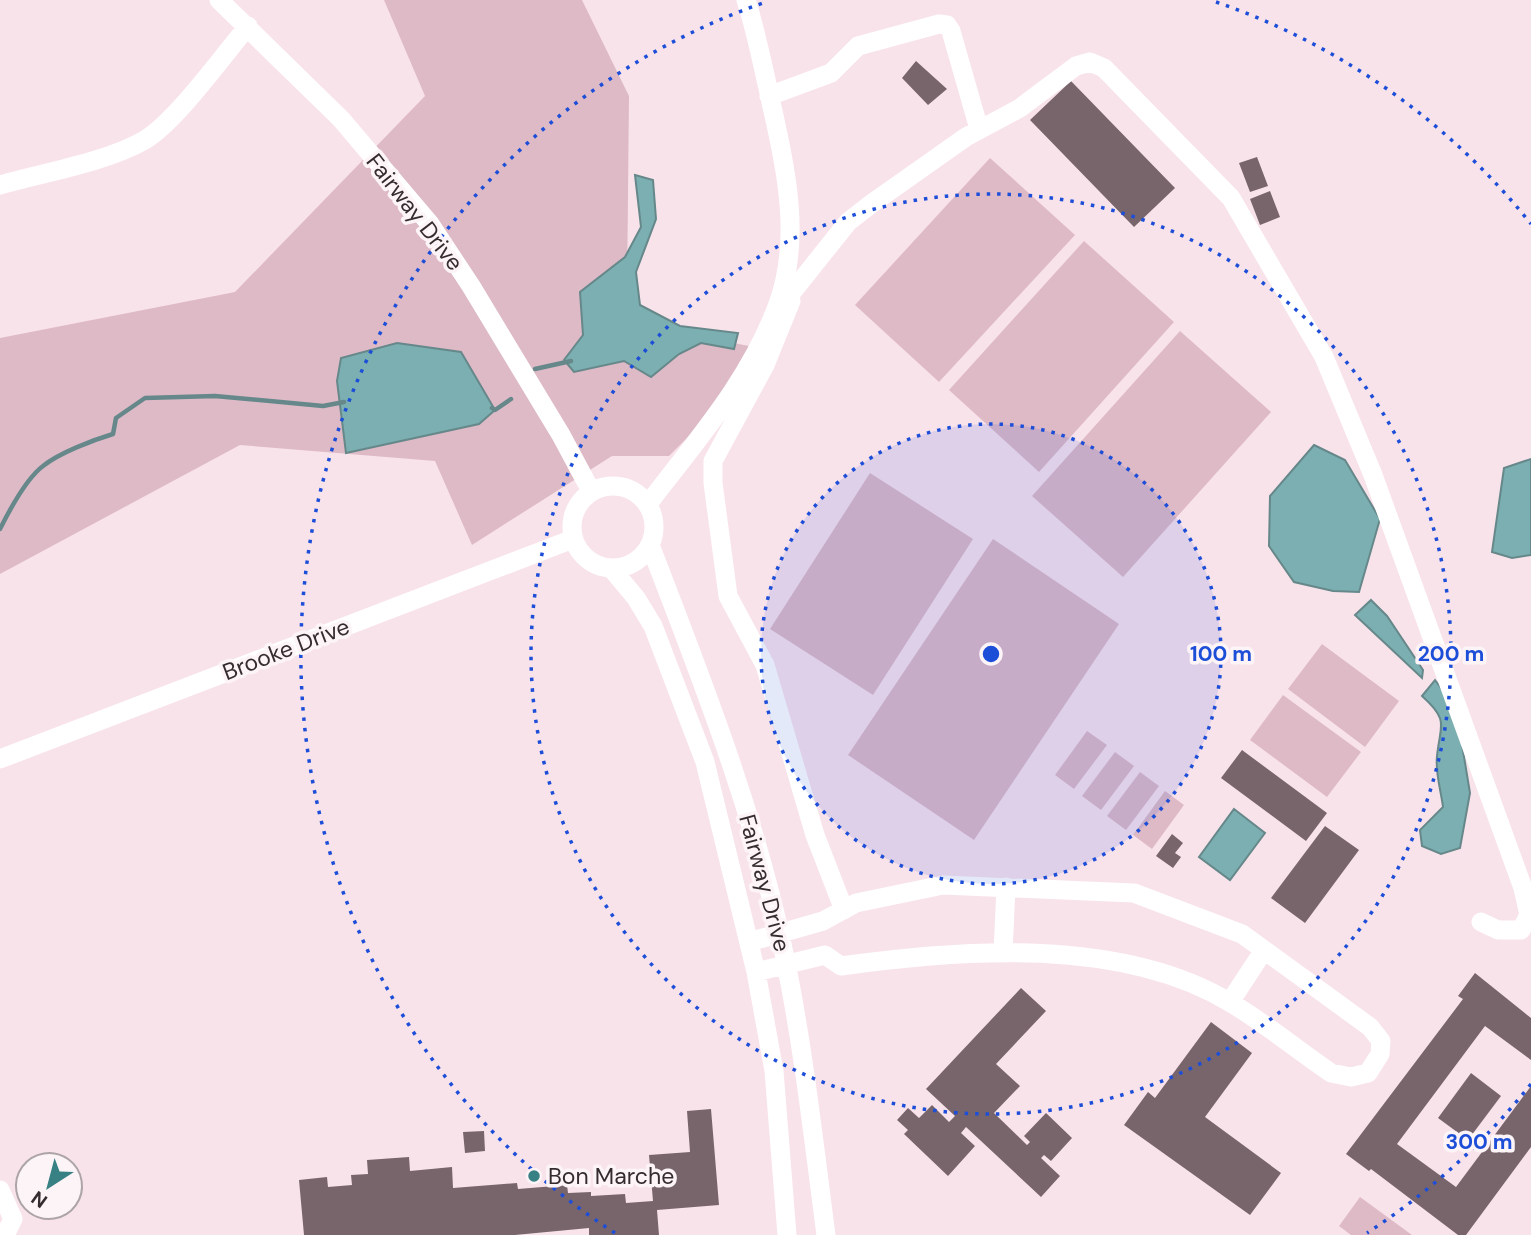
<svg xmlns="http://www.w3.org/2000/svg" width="1531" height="1235" viewBox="0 0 1531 1235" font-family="'DM Sans',sans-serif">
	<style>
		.green { fill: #debac7 }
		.water { fill: #7bafb1; stroke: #66888a; stroke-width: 2 }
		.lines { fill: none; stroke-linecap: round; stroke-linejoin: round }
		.stream { stroke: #66888a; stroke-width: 4.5 }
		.building { fill: #78656c }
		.minor { stroke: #fff; stroke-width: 19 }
		.ring { fill: none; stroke: #1d4ed8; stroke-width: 3.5; stroke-dasharray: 3.5 7 }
		.poi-dot { fill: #378083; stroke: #fdf4f7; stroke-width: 2.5 }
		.labels { text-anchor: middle; stroke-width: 7; stroke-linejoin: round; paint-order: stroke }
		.street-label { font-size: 23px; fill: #342c2f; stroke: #fdf4f7 }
		.poi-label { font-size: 23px; fill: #342c2f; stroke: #fdf4f7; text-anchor: start }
		.centre { fill: #1d4ed8; stroke: #fdf4f7; stroke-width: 3.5 }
		.ring-label { font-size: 21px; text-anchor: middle; font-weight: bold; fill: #1d4ed8; stroke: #fdf4f7; stroke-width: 7; stroke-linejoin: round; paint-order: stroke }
	</style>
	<rect width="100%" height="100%" fill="#f9e3eb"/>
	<path class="green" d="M 384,0 L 582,0 L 629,96 L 627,294 L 652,327 L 749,346 L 711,414 L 669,456 L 612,456 L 472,545 L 435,461 L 240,445 L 0,574 L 0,338 L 235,292 L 425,96 Z
		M 990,158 L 1075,235 L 939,382 L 855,305 Z
		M 1084,241 L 1174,322 L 1039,472 L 949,390 Z
		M 1180,331 L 1271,412 L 1123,577 L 1032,496 Z
		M 870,473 L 973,539 L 873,695 L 770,629 Z
		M 993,539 L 1119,624 L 974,840 L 848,755 Z
		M 1322,644 L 1399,701 L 1365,747 L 1288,689 Z
		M 1283,695 L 1361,752 L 1327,797 L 1250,740 Z
		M 1087,731 L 1107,745 L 1074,789 L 1055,775 Z
		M 1115,752 L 1134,766 L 1101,810 L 1082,796 Z
		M 1140,772 L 1159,786 L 1126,830 L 1107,816 Z
		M 1165,791 L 1184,805 L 1152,849 L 1133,835 Z
		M 1360,1197 L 1412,1235 L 1351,1235 L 1339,1226 Z"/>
	<path class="water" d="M 635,175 L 653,180 L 656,219 L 636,272 L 640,305 L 680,326 L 738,333 L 734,349 L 701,343 L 679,354 L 651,377 L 624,361 L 574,372 L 564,360 L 583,335 L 580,292 L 625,257 L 641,227 Z
		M 397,343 L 461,352 L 495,410 L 479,424 L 346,453 L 337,381 L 341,358 Z
		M 1314,445 L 1345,460 L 1380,519 L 1359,592 L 1333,591 L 1294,582 L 1269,546 L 1270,496 Z
		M 1531,459 L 1531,555 L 1512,558 L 1492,552 L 1504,468 Z
		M 1371,600 L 1387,616 L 1423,670 L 1422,678 L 1355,615 Z
		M 1435,680 L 1456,708 L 1470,793 L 1460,848 L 1441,854 L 1422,846 L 1420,830 L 1443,807 C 1441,791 1435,772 1437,756 C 1440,725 1450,721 1422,696 Z
		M 1234,809 L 1265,833 L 1230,880 L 1199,857 Z"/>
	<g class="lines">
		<path class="stream" d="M 535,369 L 571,361
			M 492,408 L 495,410 L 511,399
			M 0,529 C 9,511 27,478 43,466 C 59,453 93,440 113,434 L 116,418 L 145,398 L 215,396 L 323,406 L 344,402"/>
	</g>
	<path class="building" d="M 916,61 L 947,89 L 928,105 L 902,78 Z
		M 1071,81 L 1175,188 L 1134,227 L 1030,120 Z
		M 1257,157 L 1268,186 L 1250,192 L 1239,163 Z
		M 1270,191 L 1280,217 L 1260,225 L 1250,199 Z
		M 1242,750 L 1327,813 L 1306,841 L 1221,778 Z
		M 1325,826 L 1359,850 L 1305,923 L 1271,898 Z
		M 1172,834 L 1183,843 L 1175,853 L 1181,857 L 1173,868 L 1156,856 Z
		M 1475,973 L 1531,1018 L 1531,1060 L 1485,1026 L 1397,1144 L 1456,1187 L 1531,1086 L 1531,1147 L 1466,1235 L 1458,1235 L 1371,1169 L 1369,1171 L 1346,1154 L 1463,999 L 1458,996 Z
		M 1021,988 L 1046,1011 L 996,1064 L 1020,1086 L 994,1113 L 1027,1145 L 1030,1142 L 1024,1136 L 1046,1113 L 1072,1138 L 1051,1161 L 1044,1155 L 1041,1158 L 1060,1176 L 1041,1197 L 966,1127 L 961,1133 L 975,1146 L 948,1176 L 904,1134 L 908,1130 L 897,1120 L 908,1108 L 919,1118 L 932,1105 L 949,1122 L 955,1116 L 926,1089 Z
		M 1211,1022 L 1252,1053 L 1205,1117 L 1281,1173 L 1250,1215 L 1124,1125 L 1148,1092 L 1155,1098 Z
		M 1471,1073 L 1501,1096 L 1468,1140 L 1438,1118 Z
		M 711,1109 L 719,1205 L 657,1210 L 659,1235 L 589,1235 L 589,1228 L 515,1235 L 304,1235 L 299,1180 L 327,1177 L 328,1187 L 352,1185 L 351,1175 L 368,1174 L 367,1160 L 409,1157 L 410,1171 L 452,1167 L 453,1188 L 517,1183 L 518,1189 L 567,1185 L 568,1193 L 591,1192 L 591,1196 L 625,1194 L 626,1203 L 653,1201 L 649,1155 L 690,1152 L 687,1111 Z
		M 484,1131 L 485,1151 L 465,1153 L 463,1132 Z"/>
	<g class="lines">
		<path class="minor" d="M 219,0 L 341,119 L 430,224 L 471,286 L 561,435 L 591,491
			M 769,96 L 831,73 L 858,46 L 939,24 L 947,25 L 951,31 L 979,129
			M 0,185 C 42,173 106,162 143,141 C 174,124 223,56 248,26
			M 791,301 L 765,365 L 713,461 L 713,483 L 728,596 L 765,665 L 815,835 L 844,910
			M 773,316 L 848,222 L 871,204 L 966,137 L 1020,108 L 1076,66 L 1090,62 L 1104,68 L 1231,198 L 1324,357 L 1373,475 L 1523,888 L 1529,915 L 1521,930 L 1498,930 L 1481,922
			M572 527a41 41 0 1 1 82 0a41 41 0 1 1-82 0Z
			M 648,504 C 696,441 751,379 778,304 C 803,234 784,162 769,93 C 762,62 756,31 746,0
			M 650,545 C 702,680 758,821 786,963 C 804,1052 814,1144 826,1235
			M 611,568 L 636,598 L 653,626 L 705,762 L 756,972 L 774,1071 L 787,1235
			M 0,759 L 573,539
			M 749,942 L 823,921 L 856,903 L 943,885 L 1134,893 L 1242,934 L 1370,1027 L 1381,1041 L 1380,1054 L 1368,1073 L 1351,1077 L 1331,1073 C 1297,1050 1265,1023 1231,1003 C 1122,937 962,949 841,966 L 825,955 L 756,972
			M 1003,953 L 1006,887
			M 1230,1002 L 1264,950
			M 0,1190 L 13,1219 L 5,1235"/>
	</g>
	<circle cx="991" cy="654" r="230" fill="#1d4ed8" fill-opacity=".12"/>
	<g class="ring">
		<circle cx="991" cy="654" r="230"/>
		<circle cx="991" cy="654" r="460"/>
		<path d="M1531 1084A690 690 0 0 1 1367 1233M615 1233A690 690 0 0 1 766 2M1216 2A690 690 0 0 1 1531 224"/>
	</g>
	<circle class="poi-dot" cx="534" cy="1176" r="7"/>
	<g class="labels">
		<g class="street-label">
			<text transform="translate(415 212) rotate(52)" y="8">Fairway Drive</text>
			<text transform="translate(286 649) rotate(-21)" y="8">Brooke Drive</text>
			<text transform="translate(765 883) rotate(75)" y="8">Fairway Drive</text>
		</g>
		<g class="poi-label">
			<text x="548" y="1184">Bon Marche</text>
		</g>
	</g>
	<circle cx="991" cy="654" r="10" class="centre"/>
	<g class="ring-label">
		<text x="1221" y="661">100 m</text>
		<text x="1451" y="661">200 m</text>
		<text x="1479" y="1149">300 m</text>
	</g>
	<g transform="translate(49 1186) rotate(216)"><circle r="33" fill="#fdf4f7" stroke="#ada4a7" stroke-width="2"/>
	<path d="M0-5L12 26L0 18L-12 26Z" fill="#378083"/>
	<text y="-10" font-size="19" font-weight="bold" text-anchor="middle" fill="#342c2f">N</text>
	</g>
</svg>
